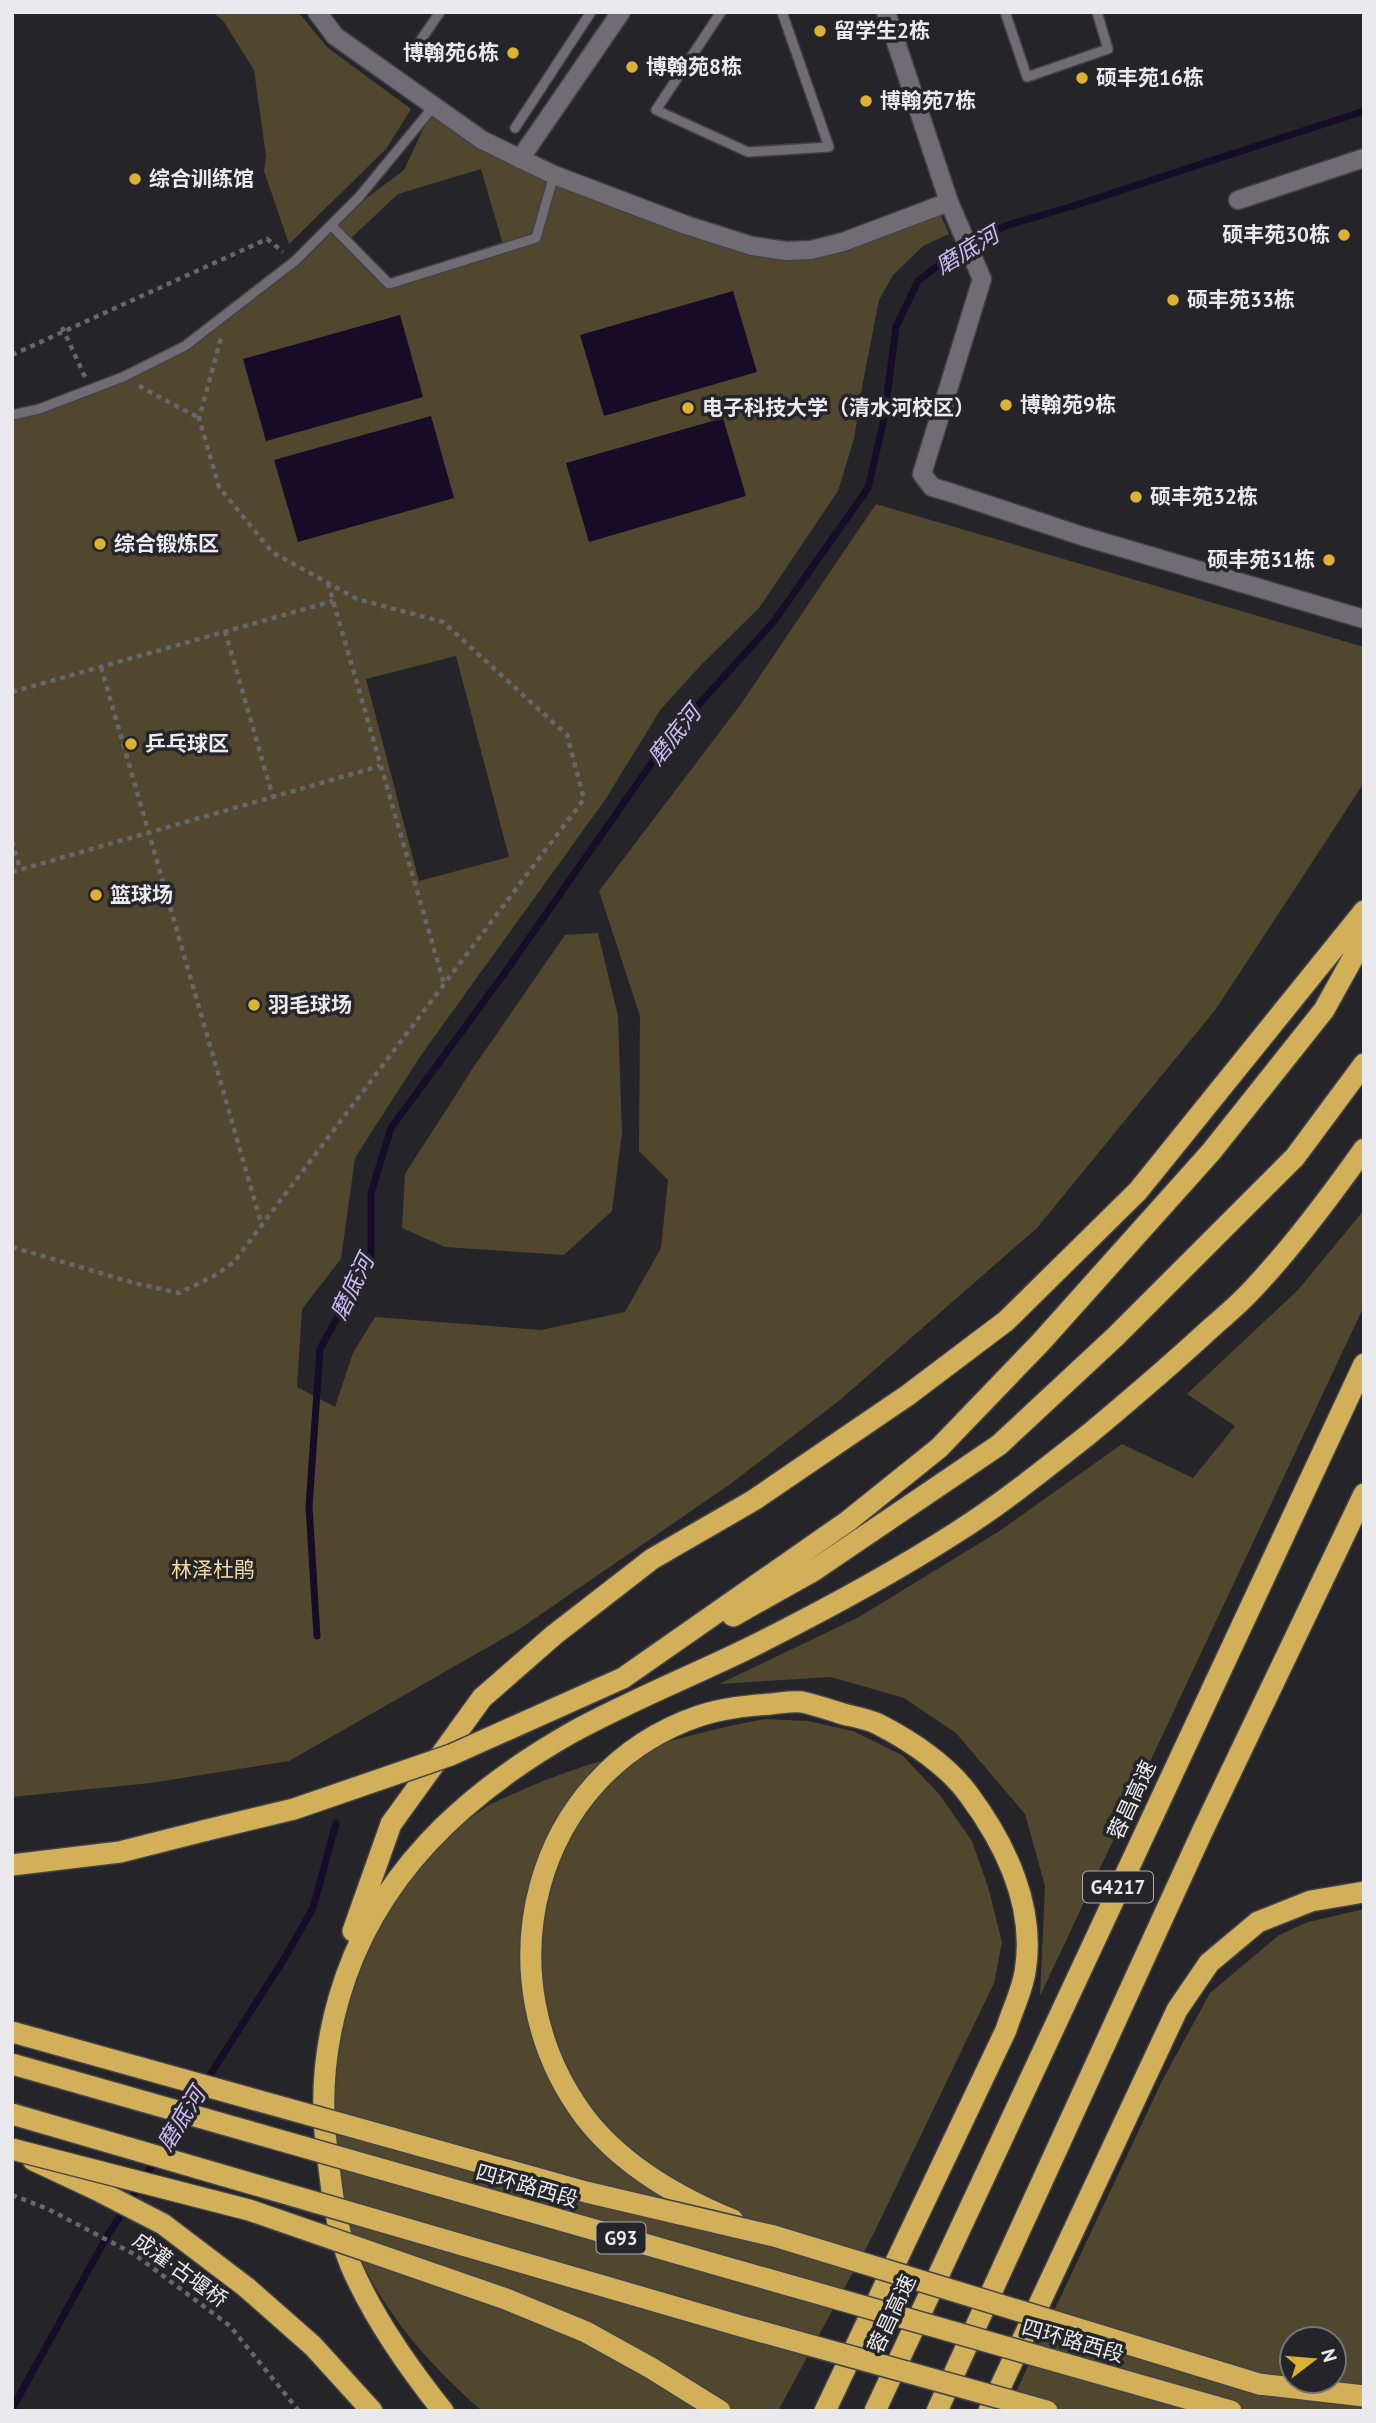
<svg xmlns="http://www.w3.org/2000/svg" width="1376" height="2423" viewBox="0 0 1376 2423" font-family="'PT Sans','Noto Sans SC',sans-serif">
	<style>
		.green { fill: #51472e; fill-rule: evenodd }
		.water { fill: #160c27 }
		.lines { fill: none; stroke-linecap: round; stroke-linejoin: round }
		.stream { stroke: #160c27; stroke-width: 7 }
		.service-casing { stroke: #434247; stroke-width: 12 }
		.minor-casing { stroke: #434247; stroke-width: 21 }
		.motorway-casing { stroke: #434247; stroke-width: 24 }
		.path { stroke: #67666a; stroke-width: 4.5; stroke-dasharray: 5 5; stroke-linecap: butt }
		.service { stroke: #6f6d73; stroke-width: 9 }
		.minor { stroke: #6f6d73; stroke-width: 18 }
		.motorway { stroke: #d2b05a; stroke-width: 21 }
		.motorway-bridge-casing { stroke: #434247; stroke-width: 24; stroke-linecap: butt }
		.motorway-bridge { stroke: #d2b05a; stroke-width: 21 }
		.poi-dot { fill: #ddb133; stroke: #252429; stroke-width: 2.5 }
		.labels { text-anchor: middle; stroke-width: 7; stroke-linejoin: round; paint-order: stroke }
		.shield { fill: #252429; stroke: #afaeb2; stroke-width: 2 }
		.shield-label { font-size: 19px; font-weight: bold; fill: #eae9ed }
		.poi-label { font-size: 21px; font-weight: bold; fill: #eae9ed; stroke: #252429; text-anchor: start }
		.park-label { font-size: 21px; fill: #f7de9f; stroke: #252429 }
		.street-label { font-size: 21px; fill: #eae9ed; stroke: #252429 }
		.water-label { font-size: 23px; font-style: italic; fill: #ccbbf7; stroke: #252429 }
	</style>
	<rect width="100%" height="100%" fill="#252429"/>
	<path class="green" d="M 213,12 L 298,12 L 328,48 L 411,109 L 386,149 L 289,244 L 264,171 L 266,156 L 254,70 L 224,22 Z
		M 434,106 L 520,159 L 786,251 L 937,207 L 949,234 L 923,246 L 893,275 L 879,300 L 862,387 L 854,439 L 838,491 L 759,608 L 701,665 L 661,709 L 605,800 L 419,1058 L 355,1158 L 341,1259 L 302,1309 L 297,1387 L 335,1407 L 353,1353 L 375,1317 L 541,1330 L 625,1312 L 661,1248 L 668,1180 L 639,1151 L 640,1016 L 599,891 L 741,704 L 876,504 L 1364,647 L 1364,783 L 1216,1009 L 1037,1228 L 840,1400 L 729,1485 L 518,1630 L 289,1761 L 151,1783 L 12,1797 L 12,415 L 39,409 L 185,346 L 295,261 L 331,225 L 404,170 ZM 481,169 L 504,248 L 389,283 L 348,241 L 398,194 ZM 456,656 L 509,857 L 419,881 L 366,679 Z
		M 598,933 L 618,1016 L 622,1133 L 612,1211 L 564,1255 L 445,1247 L 402,1228 L 405,1174 L 473,1068 L 565,935 Z
		M 1364,1210 L 1364,1306 L 1040,1996 L 1045,1886 L 1025,1814 L 956,1733 L 904,1698 L 831,1677 L 719,1684 L 859,1617 L 1001,1530 L 1122,1444 L 1193,1478 L 1235,1426 L 1187,1394 L 1298,1290 Z
		M 766,1719 L 808,1721 L 853,1731 L 902,1755 L 939,1794 L 972,1841 L 989,1890 L 1002,1942 L 994,1983 L 872,2237 L 778,2411 L 482,2411 C 428,2364 382,2311 354,2245 C 347,2227 346,2206 343,2188 C 339,2169 334,2149 333,2130 C 330,2008 384,1874 489,1805 C 498,1800 509,1796 518,1792 C 554,1775 590,1764 628,1753 C 674,1740 719,1727 766,1719 Z
		M 1364,1909 L 1364,2411 L 1007,2411 L 1162,2081 L 1210,1993 L 1279,1935 L 1308,1922 ZM 1292,2339 L 1334,2339 L 1334,2381 L 1292,2381 Z"/>
	<path class="water" d="M 733,291 L 757,372 L 604,416 L 580,335 Z
		M 400,315 L 423,397 L 266,441 L 243,359 Z
		M 431,416 L 454,498 L 298,542 L 274,460 Z
		M 723,418 L 746,496 L 589,542 L 566,463 Z"/>
	<g class="lines">
		<path class="stream" d="M 317,1636 L 309,1507 L 320,1349 L 371,1256 L 371,1193 L 391,1128 L 509,967 L 672,734 L 775,620 L 868,488 L 884,419 L 896,327 L 918,281 L 953,254 L 1005,226 L 1073,206 L 1364,111
			M 12,2409 L 106,2238 L 284,1959 L 313,1908 L 336,1823"/>
		<g class="service-casing">
			<path id="service" d="M 721,12 L 656,110 L 748,152 L 829,147 L 782,12
				M 1005,12 L 1027,77 L 1108,49 L 1097,12
				M 418,44 L 440,12
				M 515,128 L 591,12
				M 331,225 L 389,284 L 536,238 L 554,175
				M 12,415 L 39,409 L 123,377 L 185,346 L 295,261 L 359,197 L 434,106"/>
		</g>
		<g class="minor-casing">
			<path id="minor" d="M 317,12 L 335,36 L 482,140 L 554,175 L 686,225 L 752,246 L 786,251 L 811,250 L 843,242 L 949,202
				M 886,12 L 949,202 L 982,279 L 922,474 L 932,487 L 949,492 L 1082,536 L 1364,619
				M 520,159 L 621,12
				M 1238,200 L 1364,158"/>
		</g>
		<g class="motorway-casing">
			<path id="motorway" d="M 733,1616 L 813,1571 L 999,1445 L 1115,1337 L 1295,1157 L 1364,1064
				M 623,1678 L 848,1521 L 939,1448 L 1041,1342 L 1211,1152 L 1324,1010 L 1364,938
				M 12,1865 L 120,1852 L 207,1830
				M 353,1931 L 391,1824 L 482,1698 L 554,1635 L 652,1559 L 754,1500 L 908,1395 L 1006,1321 L 1138,1191 L 1364,911
				M 33,2160 L 97,2190 L 163,2224 L 246,2287 L 313,2346 L 372,2411
				M 733,2220 C 677,2197 621,2165 584,2116 C 481,1977 532,1773 699,1716 C 723,1708 746,1706 771,1704 C 781,1703 792,1701 802,1702 C 816,1705 830,1710 843,1714 C 855,1717 868,1719 878,1724 C 911,1741 948,1766 969,1795 C 1006,1845 1036,1908 1025,1972 C 1022,1991 1012,2011 1006,2030 L 825,2411
				M 1259,2384 L 1364,2396
				M 443,2411 C 407,2366 374,2319 351,2266 C 334,2225 330,2176 325,2133 C 321,2086 326,2043 339,1998 C 374,1876 464,1794 571,1733 C 629,1701 692,1676 751,1647 C 821,1612 892,1574 957,1532 C 1003,1503 1046,1468 1088,1435 C 1130,1400 1171,1365 1211,1328 C 1225,1316 1239,1304 1251,1291 C 1292,1248 1330,1197 1364,1149
				M 875,2411 L 1364,1364
				M 937,2411 L 1203,1830 L 1364,1494
				M 989,2411 L 1177,2010 L 1209,1963 L 1258,1922 L 1311,1901 L 1364,1892"/>
		</g>
		<path class="path" d="M 62,327 L 85,377
			M 12,355 L 267,239 L 283,252
			M 139,386 L 199,418
			M 328,583 L 444,984
			M 225,631 L 273,797
			M 101,667 L 262,1226
			M 12,692 L 333,601
			M 12,841 L 20,869
			M 12,872 L 380,766
			M 12,1247 L 134,1283 L 179,1293 L 214,1276 L 234,1262 L 584,799 L 567,735 L 443,622 L 357,599 L 272,552 L 219,487 L 199,418 L 221,338
			M 12,2195 L 48,2209 L 134,2254 L 230,2326 L 299,2411"/>
		<use href="#service" class="service"/>
		<use href="#minor" class="minor"/>
		<use href="#motorway" class="motorway"/>
		<g class="motorway-bridge-casing">
			<path id="motorway-bridge" d="M 207,1830 L 294,1809 L 451,1755 L 623,1678
				M 12,2032 L 586,2192 L 774,2236 L 1259,2384
				M 12,2064 L 1231,2411
				M 12,2114 L 737,2325 L 1047,2411
				M 12,2149 L 249,2210 L 506,2299 L 586,2332 L 651,2368 L 720,2411"/>
		</g>
		<use href="#motorway-bridge" class="motorway-bridge"/>
	</g>
	<g class="poi-dot">
		<circle cx="820" cy="31" r="7"/>
		<circle cx="513" cy="53" r="7"/>
		<circle cx="632" cy="67" r="7"/>
		<circle cx="1082" cy="78" r="7"/>
		<circle cx="866" cy="101" r="7"/>
		<circle cx="135" cy="179" r="7"/>
		<circle cx="1344" cy="235" r="7"/>
		<circle cx="1173" cy="300" r="7"/>
		<circle cx="1006" cy="405" r="7"/>
		<circle cx="688" cy="408" r="7"/>
		<circle cx="1136" cy="497" r="7"/>
		<circle cx="100" cy="544" r="7"/>
		<circle cx="1329" cy="560" r="7"/>
		<circle cx="131" cy="744" r="7"/>
		<circle cx="96" cy="895" r="7"/>
		<circle cx="254" cy="1005" r="7"/>
	</g>
	<g class="labels">
		<g class="shield">
			<rect x="1083" y="1871.5" width="70" height="31" rx="5"/>
			<rect x="596.5" y="2222.5" width="49" height="31" rx="5"/>
		</g>
		<g class="shield-label">
			<text x="1118" y="1894">G4217</text>
			<text x="621" y="2245">G93</text>
		</g>
		<g class="poi-label">
			<text x="834" y="38">留学生2栋</text>
			<text x="499" y="60" text-anchor="end">博翰苑6栋</text>
			<text x="646" y="74">博翰苑8栋</text>
			<text x="1096" y="85">硕丰苑16栋</text>
			<text x="880" y="108">博翰苑7栋</text>
			<text x="149" y="186">综合训练馆</text>
			<text x="1330" y="242" text-anchor="end">硕丰苑30栋</text>
			<text x="1187" y="307">硕丰苑33栋</text>
			<text x="1020" y="412">博翰苑9栋</text>
			<text x="702" y="415">电子科技大学（清水河校区）</text>
			<text x="1150" y="504">硕丰苑32栋</text>
			<text x="114" y="551">综合锻炼区</text>
			<text x="1315" y="567" text-anchor="end">硕丰苑31栋</text>
			<text x="145" y="751">乒乓球区</text>
			<text x="110" y="902">篮球场</text>
			<text x="268" y="1012">羽毛球场</text>
		</g>
		<g class="park-label">
			<text x="213" y="1577">林泽杜鹃</text>
		</g>
		<g class="street-label">
			<text transform="translate(1132 1800) rotate(-65)" y="7">蓉昌高速</text>
			<text transform="translate(527 2186) rotate(16)" y="7">四环路西段</text>
			<text transform="translate(180 2270) rotate(36)" y="7">成灌·古堰桥</text>
			<text transform="translate(892 2314) rotate(-65)" y="7">蓉昌高速</text>
			<text transform="translate(1073 2341) rotate(16)" y="7">四环路西段</text>
		</g>
		<g class="water-label">
			<text transform="translate(967 250) rotate(-31)" y="8">磨底河</text>
			<text transform="translate(674 735) rotate(-51)" y="8">磨底河</text>
			<text transform="translate(352 1287) rotate(-64)" y="8">磨底河</text>
			<text transform="translate(181 2119) rotate(-58)" y="8">磨底河</text>
		</g>
	</g>
	<rect width="1376" height="2423" fill="none" stroke="#eae9ed" stroke-width="28"/>
	<g transform="translate(1313 2360) rotate(74)"><circle r="33" fill="#252429" stroke="#747377" stroke-width="2"/>
	<path d="M0-5L12 26L0 18L-12 26Z" fill="#ddb133"/>
	<text y="-10" font-size="19" font-weight="bold" text-anchor="middle" fill="#eae9ed">N</text>
	</g>
</svg>
